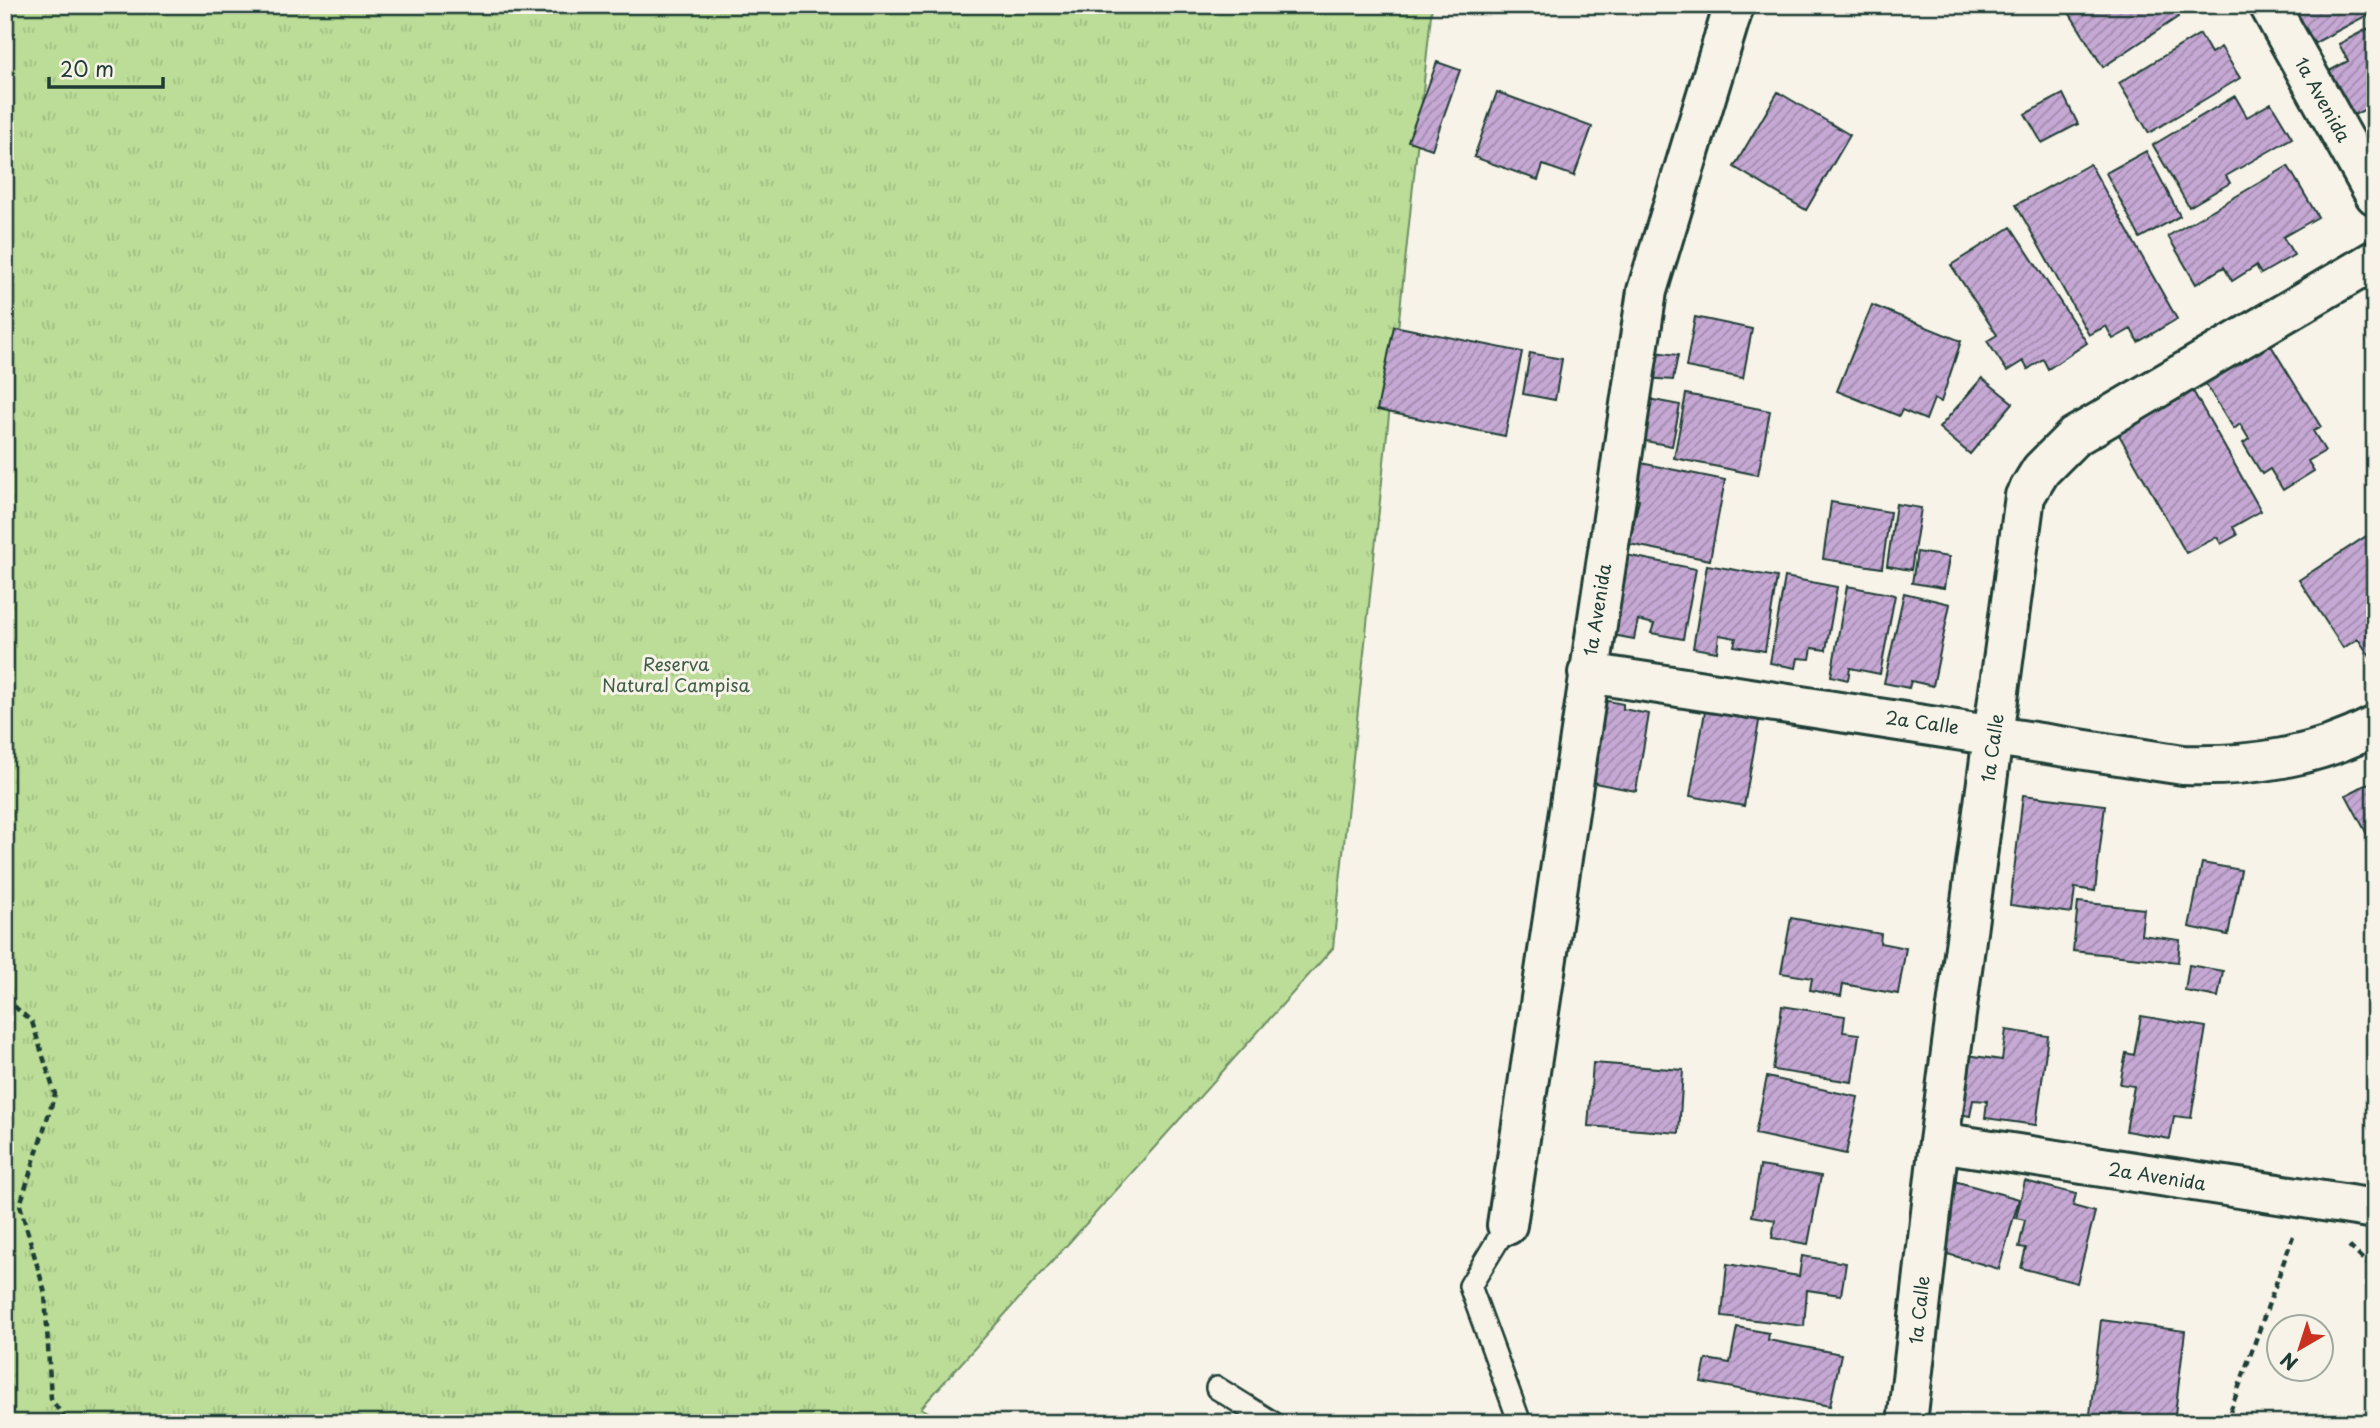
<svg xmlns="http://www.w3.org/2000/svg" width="2380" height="1428" viewBox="0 0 2380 1428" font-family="'Playpen Sans',sans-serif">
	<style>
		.park { fill: url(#park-tufts); stroke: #6d8d66; stroke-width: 2 }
		.building { fill: url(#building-hatch); stroke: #1f3d34; stroke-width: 2 }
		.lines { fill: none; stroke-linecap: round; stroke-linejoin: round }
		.service-casing { stroke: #1f3d34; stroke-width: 26 }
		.minor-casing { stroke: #1f3d34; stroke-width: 44 }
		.path { stroke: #1f3d34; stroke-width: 4.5; stroke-dasharray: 7 5; stroke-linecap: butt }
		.service { stroke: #f7f3e8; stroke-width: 21 }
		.minor { stroke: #f7f3e8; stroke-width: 38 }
		.labels { text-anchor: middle; stroke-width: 6; stroke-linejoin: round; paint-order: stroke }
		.street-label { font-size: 18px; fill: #1f3d34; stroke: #f7f3e8 }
		.park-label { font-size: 18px; fill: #3e5d48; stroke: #f7f3e8 }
	</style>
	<defs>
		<pattern id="park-tufts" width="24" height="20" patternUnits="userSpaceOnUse" patternTransform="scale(1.75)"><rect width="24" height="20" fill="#bbdd97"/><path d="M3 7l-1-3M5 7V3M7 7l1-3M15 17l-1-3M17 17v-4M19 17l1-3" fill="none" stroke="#a0bf83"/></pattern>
		<pattern id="building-hatch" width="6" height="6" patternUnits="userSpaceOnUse" patternTransform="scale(1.75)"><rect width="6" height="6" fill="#c6a8d4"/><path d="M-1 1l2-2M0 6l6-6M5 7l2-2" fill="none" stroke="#a08aad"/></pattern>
	</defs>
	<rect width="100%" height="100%" fill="#f7f3e8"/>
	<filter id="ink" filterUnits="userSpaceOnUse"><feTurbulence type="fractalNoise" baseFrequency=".0143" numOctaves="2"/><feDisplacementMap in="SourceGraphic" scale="14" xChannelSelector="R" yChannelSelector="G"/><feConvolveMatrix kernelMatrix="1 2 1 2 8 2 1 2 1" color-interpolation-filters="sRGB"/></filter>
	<g filter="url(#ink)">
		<path class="park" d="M 5,5 L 1432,5 L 1333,948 L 921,1408 L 948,1423 L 5,1423 Z"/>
		<path class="building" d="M 2183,5 L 2174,11 L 2178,17 L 2103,67 L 2065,6 Z
			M 2290,5 L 2375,5 L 2375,17 L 2370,20 L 2367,15 L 2309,46 Z
			M 2375,25 L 2375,104 L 2345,120 L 2320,76 L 2348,61 L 2339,44 Z
			M 2200,34 L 2211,53 L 2221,47 L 2240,78 L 2149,133 L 2119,83 Z
			M 1437,62 L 1460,70 L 1432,149 L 1408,141 Z
			M 1497,92 L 1592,127 L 1574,176 L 1543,165 L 1538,180 L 1474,157 Z
			M 1778,92 L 1850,135 L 1806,210 L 1734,167 Z
			M 2063,94 L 2078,124 L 2042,143 L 2025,114 Z
			M 2235,96 L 2247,117 L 2271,103 L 2292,138 L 2226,176 L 2230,183 L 2189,207 L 2153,145 Z
			M 2146,151 L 2180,216 L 2140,238 L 2106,173 Z
			M 2090,164 L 2177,319 L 2138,342 L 2131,329 L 2113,339 L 2106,326 L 2089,335 L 2016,205 Z
			M 2288,166 L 2318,217 L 2283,237 L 2294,255 L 2261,274 L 2256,266 L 2232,281 L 2224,267 L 2196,284 L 2168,236 Z
			M 2011,227 L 2087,343 L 2048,369 L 2043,359 L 2028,369 L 2023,361 L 2007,371 L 1987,341 L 1997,335 L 1951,265 Z
			M 1872,305 L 1961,341 L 1941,402 L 1934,399 L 1926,420 L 1902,410 L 1899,416 L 1837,391 Z
			M 1695,317 L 1752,329 L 1743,378 L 1686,367 Z
			M 1394,326 L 1522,352 L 1505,436 L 1377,410 Z
			M 2267,339 L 2321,427 L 2313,431 L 2325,451 L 2308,461 L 2314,471 L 2283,490 L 2270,469 L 2262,474 L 2243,443 L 2249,439 L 2240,424 L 2234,429 L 2202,378 Z
			M 1647,351 L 1678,355 L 1673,380 L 1644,378 Z
			M 1530,353 L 1562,359 L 1555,400 L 1523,394 Z
			M 1982,378 L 2013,403 L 1970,454 L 1939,428 Z
			M 2189,384 L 2261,511 L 2233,527 L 2237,535 L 2221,544 L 2217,537 L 2186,553 L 2114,426 Z
			M 1686,394 L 1770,411 L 1758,475 L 1674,458 Z
			M 1643,398 L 1680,405 L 1672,446 L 1635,439 Z
			M 1621,459 L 1725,480 L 1710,560 L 1629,544 L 1639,500 L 1614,495 Z
			M 1831,502 L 1890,512 L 1882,568 L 1823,559 Z
			M 1896,504 L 1921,508 L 1911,570 L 1887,566 Z
			M 2368,535 L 2375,546 L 2375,664 L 2358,639 L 2343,648 L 2299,580 Z
			M 1917,552 L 1949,557 L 1944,588 L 1912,583 Z
			M 1626,555 L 1696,569 L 1683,639 L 1651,633 L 1654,624 L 1638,620 L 1634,639 L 1602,633 Z
			M 1707,565 L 1777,577 L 1765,651 L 1734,646 L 1736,638 L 1719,635 L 1717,652 L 1693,648 Z
			M 1785,577 L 1837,587 L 1826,650 L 1812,648 L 1810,659 L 1798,658 L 1796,668 L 1770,663 Z
			M 1847,586 L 1895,595 L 1880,674 L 1850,668 L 1848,680 L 1831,676 Z
			M 1904,593 L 1950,604 L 1933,686 L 1911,681 L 1909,688 L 1884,683 Z
			M 1589,697 L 1623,704 L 1623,709 L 1649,714 L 1636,791 L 1584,781 Z
			M 1706,706 L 1760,716 L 1744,806 L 1690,796 Z
			M 2375,780 L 2375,849 L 2346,795 Z
			M 2023,795 L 2105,805 L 2095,891 L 2075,888 L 2072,913 L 2010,905 Z
			M 2202,863 L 2241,870 L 2228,935 L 2189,927 Z
			M 2078,902 L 2144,909 L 2141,935 L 2180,940 L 2178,962 L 2073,951 Z
			M 1791,918 L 1881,934 L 1880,943 L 1906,948 L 1898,994 L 1843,984 L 1841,996 L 1810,990 L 1812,978 L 1781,973 Z
			M 2189,965 L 2223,971 L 2218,997 L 2185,991 Z
			M 1782,1006 L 1845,1016 L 1843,1032 L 1859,1034 L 1852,1082 L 1773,1070 Z
			M 2141,1016 L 2206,1027 L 2191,1118 L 2174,1116 L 2170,1139 L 2126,1131 L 2134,1086 L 2120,1084 L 2126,1053 L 2134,1055 Z
			M 2006,1030 L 2048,1036 L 2036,1125 L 1985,1118 L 1987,1101 L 1973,1100 L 1970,1116 L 1955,1113 L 1953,1053 L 2002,1060 Z
			M 1593,1063 L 1683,1070 L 1679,1133 L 1588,1126 Z
			M 1767,1077 L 1858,1097 L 1846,1154 L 1755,1134 Z
			M 1760,1166 L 1821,1176 L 1808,1244 L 1772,1238 L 1775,1220 L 1752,1216 Z
			M 1954,1181 L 2019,1199 L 1999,1269 L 1934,1250 Z
			M 2025,1181 L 2076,1194 L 2073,1206 L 2095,1212 L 2077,1283 L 2021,1268 L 2026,1248 L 2019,1247 L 2025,1220 L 2016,1218 Z
			M 1802,1256 L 1846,1263 L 1841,1295 L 1807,1290 L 1804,1326 L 1722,1316 L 1727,1264 L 1799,1276 Z
			M 2101,1320 L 2185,1331 L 2174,1423 L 2089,1423 Z
			M 1737,1327 L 1769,1333 L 1768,1340 L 1841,1354 L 1830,1406 L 1701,1382 L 1706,1359 L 1730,1363 Z"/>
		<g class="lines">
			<g class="service-casing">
				<path id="service" d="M 1507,1225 L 1470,1286 L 1520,1423
					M 1217,1388 L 1273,1423"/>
			</g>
			<g class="minor-casing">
				<path id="minor" d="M 2269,5 L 2375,195
					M 1588,673 L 2183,765 C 2250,767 2314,758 2375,726
					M 1939,1142 L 2375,1209
					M 1507,1225 L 1647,291 L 1734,5
					M 1907,1423 L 1939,1142 L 2025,496 L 2041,470 L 2074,437 L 2375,260"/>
			</g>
			<path class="path" d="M 5,998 L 32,1022 L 55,1094 L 20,1205 L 45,1293 L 51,1399 L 68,1423
				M 2349,1246 L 2375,1271
				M 2226,1423 L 2293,1236"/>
			<use href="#service" class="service"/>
			<use href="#minor" class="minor"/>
		</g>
	</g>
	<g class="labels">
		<g class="street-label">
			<text transform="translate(2322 100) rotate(61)" y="6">1a Avenida</text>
			<text transform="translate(1598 610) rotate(-81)" y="6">1a Avenida</text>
			<text transform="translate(1922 723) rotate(8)" y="6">2a Calle</text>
			<text transform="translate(1993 748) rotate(-82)" y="6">1a Calle</text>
			<text transform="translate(2157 1177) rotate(9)" y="6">2a Avenida</text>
			<text transform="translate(1920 1310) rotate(-84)" y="6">1a Calle</text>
		</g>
		<g class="park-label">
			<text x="676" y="671">Reserva<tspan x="676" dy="21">Natural Campisa</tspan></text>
		</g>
	</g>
	<rect width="2380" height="1428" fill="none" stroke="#f7f3e8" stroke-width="28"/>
	<rect x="14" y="14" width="2352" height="1400" fill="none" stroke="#1f3d34" stroke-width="2.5" filter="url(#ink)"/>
	<g transform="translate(2300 1348) rotate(219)"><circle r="33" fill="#f7f3e8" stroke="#a1aaa0" stroke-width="2"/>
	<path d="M0-5L12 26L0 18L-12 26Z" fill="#c8321e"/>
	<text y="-10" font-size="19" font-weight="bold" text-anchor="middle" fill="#1f3d34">N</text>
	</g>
	<path d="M49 77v10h114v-10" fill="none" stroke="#1f3d34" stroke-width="3.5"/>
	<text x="60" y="77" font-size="21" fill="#1f3d34" stroke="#f7f3e8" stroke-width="5" paint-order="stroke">20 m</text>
</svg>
